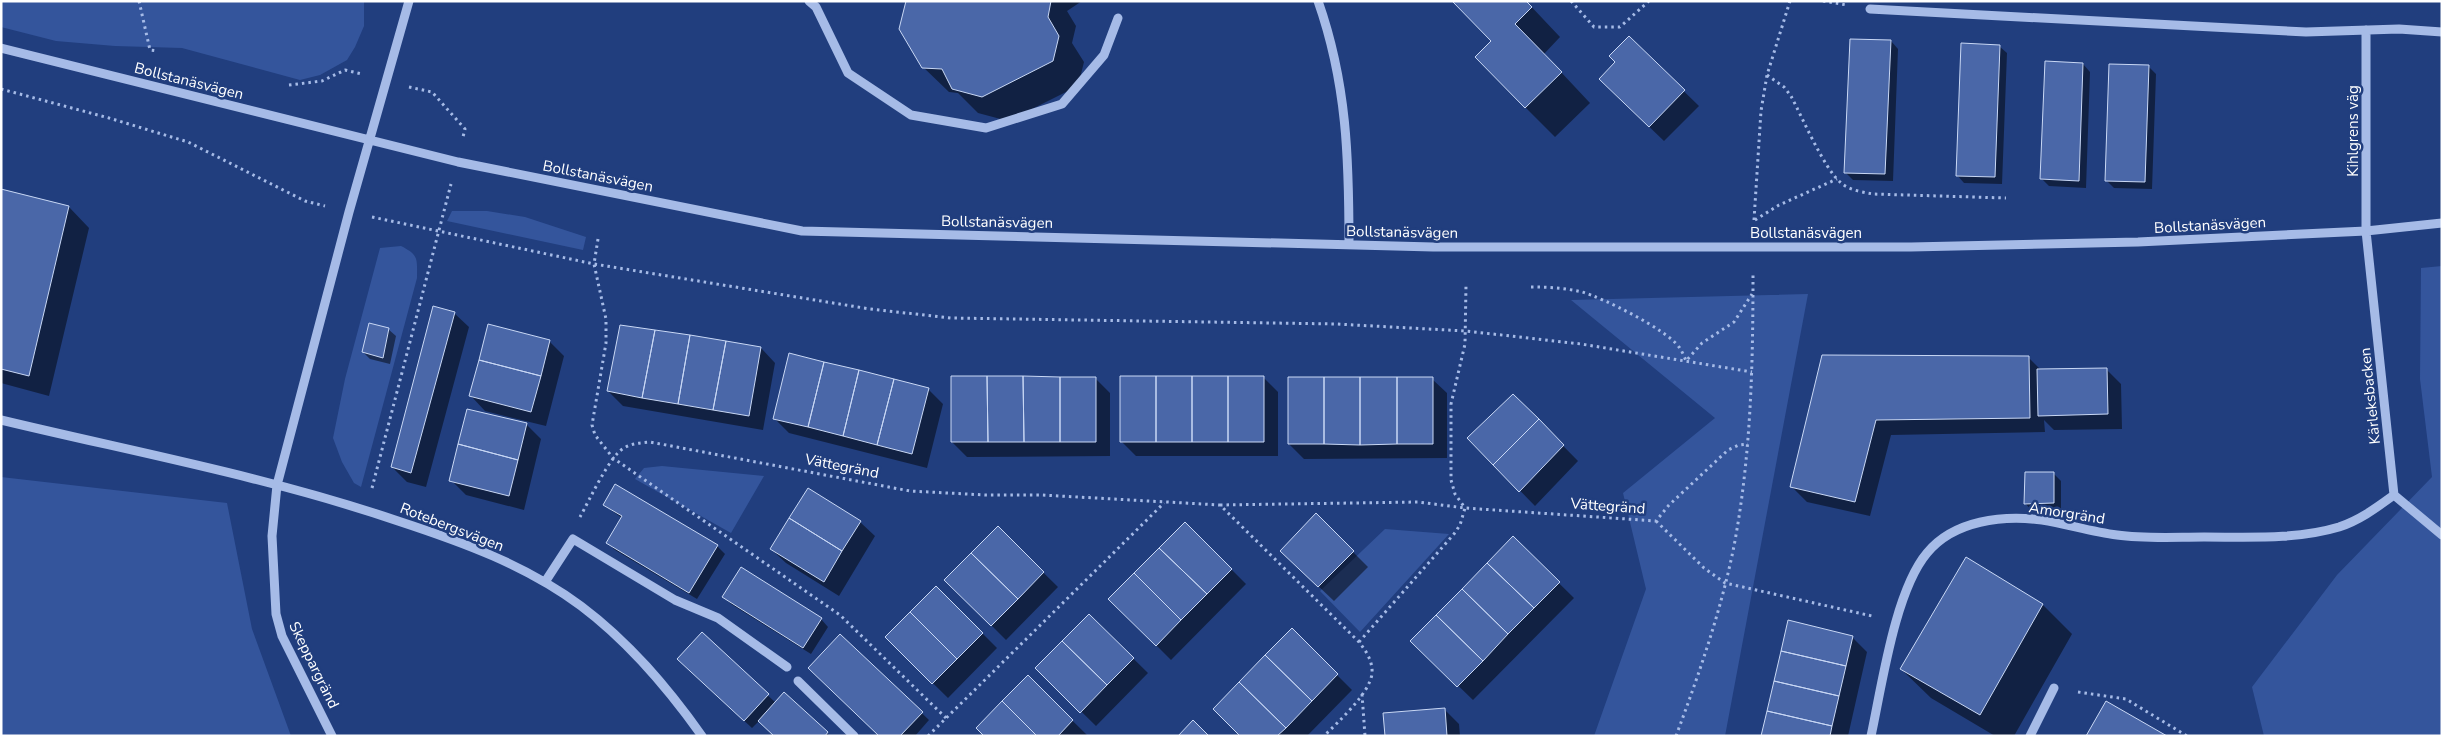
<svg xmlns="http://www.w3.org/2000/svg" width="2443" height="737" viewBox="0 0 2443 737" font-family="'Nunito Sans',sans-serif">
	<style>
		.green { fill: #34559c }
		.shadow { fill: #0007 }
		.building { fill: #4a67a8; stroke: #c9d8f5 }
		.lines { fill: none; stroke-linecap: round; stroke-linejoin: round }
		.path { stroke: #a6bbe7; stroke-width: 3; stroke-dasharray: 2.5 4; stroke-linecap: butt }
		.minor { stroke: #a6bbe7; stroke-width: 9 }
		.labels { text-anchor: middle; stroke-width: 5; stroke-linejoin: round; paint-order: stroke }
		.street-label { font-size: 15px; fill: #fff; stroke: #213e7e }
	</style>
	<rect width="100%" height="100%" fill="#213e7e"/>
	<path class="green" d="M 1,1 L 364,1 L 364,26 L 355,47 L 347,60 L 320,75 L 300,80 L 182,48 L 115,46 L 56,41 L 1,27 Z
		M 452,211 L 487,211 L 525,217 L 586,237 L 583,250 L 447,221 Z
		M 401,246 C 419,255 417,259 417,278 L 361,487 L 354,483 L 342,462 L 333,438 L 345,379 L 380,248 Z
		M 2442,266 L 2442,736 L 2264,736 L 2252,687 L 2337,575 L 2432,477 L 2420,379 L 2421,268 Z
		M 1808,294 L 1725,736 L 1594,736 L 1646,589 L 1623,493 L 1715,418 L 1571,300 Z
		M 662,466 L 764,476 L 731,533 L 635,479 L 644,468 Z
		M 1,477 L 227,503 L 252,629 L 291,736 L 1,736 Z
		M 1385,529 L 1449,534 L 1360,632 L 1320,591 Z"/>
	<path class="shadow" d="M 908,1 L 1082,1 L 1067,11 L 1076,26 L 1072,43 L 1084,62 L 1078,86 L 1008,121 L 978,113 L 958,93 L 949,92 L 923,67 Z
		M 1526,1 L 1560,37 L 1544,54 L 1590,103 L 1555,137 L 1525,107 L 1493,41 Z
		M 2095,1 L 2157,1 L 2157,2 Z
		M 1629,38 L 1699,106 L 1664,141 L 1615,94 Z
		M 1891,41 L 1898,49 L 1893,181 L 1853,180 L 1845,172 Z
		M 1999,46 L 2007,53 L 2002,184 L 1964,183 L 1957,175 Z
		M 2083,64 L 2090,72 L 2086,188 L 2049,186 L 2042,179 Z
		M 2149,67 L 2156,74 L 2152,189 L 2114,188 L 2106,180 Z
		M 1,190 L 69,207 L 89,228 L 49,396 L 1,383 Z
		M 454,313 L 469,327 L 426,487 L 407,482 L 392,467 Z
		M 388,329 L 396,336 L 390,364 L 370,359 L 363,352 Z
		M 549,341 L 564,356 L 546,426 L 485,411 L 471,396 Z
		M 761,348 L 775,363 L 763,430 L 623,406 L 608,391 Z
		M 1823,356 L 2028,357 L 2041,370 L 2106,369 L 2121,384 L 2122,429 L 2054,430 L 2044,420 L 2045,432 L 1891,435 L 1870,516 L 1807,502 L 1792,487 Z
		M 1263,377 L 1278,392 L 1278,456 L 1136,456 L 1121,441 Z
		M 1095,378 L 1110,393 L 1110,456 L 967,457 L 952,442 Z
		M 1432,379 L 1447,393 L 1447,458 L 1304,459 L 1289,444 Z
		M 928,389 L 943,404 L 927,468 L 789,433 L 774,418 Z
		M 1513,395 L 1578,461 L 1535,506 L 1469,438 Z
		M 526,424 L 541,439 L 524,510 L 466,495 L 451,480 Z
		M 2053,473 L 2061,481 L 2061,510 L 2032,511 L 2025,503 Z
		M 604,505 L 717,546 L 725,554 L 697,599 L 615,550 L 608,543 L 622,518 Z
		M 1316,515 L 1368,567 L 1334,601 L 1296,565 Z
		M 860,522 L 875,536 L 839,596 L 786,563 L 771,549 Z
		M 1185,523 L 1246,584 L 1171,660 L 1110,599 Z
		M 998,528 L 1058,587 L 1006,640 L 946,580 Z
		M 1513,538 L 1574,598 L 1473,700 L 1412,641 Z
		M 936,587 L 997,648 L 948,698 L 886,637 Z
		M 724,596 L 821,619 L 828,627 L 811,654 L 731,604 Z
		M 2043,605 L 2072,634 L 2014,736 L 1995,736 L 1931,698 L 1901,669 Z
		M 1089,615 L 1148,673 L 1096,726 L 1037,668 Z
		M 1292,630 L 1352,690 L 1307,736 L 1241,736 Z
		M 702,634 L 776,703 L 784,694 L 830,736 L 775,736 L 759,721 L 752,728 L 686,667 Z
		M 840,635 L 929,720 L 915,736 L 880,736 Z
		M 1852,637 L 1867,652 L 1848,736 L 1763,736 Z
		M 1028,677 L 1087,735 L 1087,736 L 986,736 Z
		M 1444,709 L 1459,724 L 1460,736 L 1386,736 Z"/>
	<path class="building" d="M 1051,1 L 1048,17 L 1059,36 L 1053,61 L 982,97 L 952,89 L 942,69 L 922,68 L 899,29 L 906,1 Z
		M 1452,1 L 1526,1 L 1532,7 L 1515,24 L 1562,72 L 1525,108 L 1475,57 L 1491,41 Z
		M 1629,36 L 1685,90 L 1649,127 L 1599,79 L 1615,62 L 1609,56 Z
		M 1850,39 L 1891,40 L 1885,174 L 1844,173 Z
		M 1961,43 L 2000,45 L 1995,177 L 1956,176 Z
		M 2045,61 L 2083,63 L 2079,181 L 2040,179 Z
		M 2109,64 L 2149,65 L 2145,182 L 2105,181 Z
		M 1,189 L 69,206 L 29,376 L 1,369 Z
		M 433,306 L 455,312 L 411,473 L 391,467 Z
		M 369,323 L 389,328 L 383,358 L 362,352 Z
		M 488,324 L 550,340 L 541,376 L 479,360 Z
		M 620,325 L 655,330 L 642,398 L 607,391 Z
		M 655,330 L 690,335 L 678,404 L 642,398 Z
		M 690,335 L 726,341 L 713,410 L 678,404 Z
		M 726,341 L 761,347 L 749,416 L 713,410 Z
		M 789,353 L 824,362 L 808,427 L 773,419 Z
		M 1822,355 L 2029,356 L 2030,418 L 1876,420 L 1855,502 L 1790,487 Z
		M 479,360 L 541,376 L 531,412 L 469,396 Z
		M 824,362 L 859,370 L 843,436 L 808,427 Z
		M 2107,368 L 2108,414 L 2038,416 L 2037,369 Z
		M 859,370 L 894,379 L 877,445 L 843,436 Z
		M 951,376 L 987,376 L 988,442 L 951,442 Z
		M 987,376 L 1023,376 L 1024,442 L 988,442 Z
		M 1023,376 L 1060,377 L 1060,442 L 1024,442 Z
		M 1120,376 L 1156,376 L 1156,442 L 1120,442 Z
		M 1156,376 L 1192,376 L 1192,442 L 1156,442 Z
		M 1192,376 L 1228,376 L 1228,442 L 1192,442 Z
		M 1228,376 L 1264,376 L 1264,442 L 1228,442 Z
		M 1060,377 L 1096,377 L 1096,442 L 1060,442 Z
		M 1288,377 L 1324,377 L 1324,444 L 1288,444 Z
		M 1324,377 L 1360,377 L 1360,445 L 1324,444 Z
		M 1360,377 L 1397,377 L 1397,444 L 1360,445 Z
		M 1397,377 L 1433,377 L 1433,444 L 1397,444 Z
		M 894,379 L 929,388 L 912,454 L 877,445 Z
		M 1513,394 L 1539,419 L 1493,465 L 1467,438 Z
		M 467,409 L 527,423 L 518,460 L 458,444 Z
		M 1539,419 L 1564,445 L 1519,492 L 1493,465 Z
		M 458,444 L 518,460 L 509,496 L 449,481 Z
		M 2025,472 L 2054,472 L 2054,503 L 2024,504 Z
		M 615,484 L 718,545 L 689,593 L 606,543 L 622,516 L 603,505 Z
		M 808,488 L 861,521 L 842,551 L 789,518 Z
		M 1316,513 L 1354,551 L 1318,587 L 1280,551 Z
		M 789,518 L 842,551 L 824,582 L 770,549 Z
		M 1185,522 L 1232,569 L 1207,594 L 1159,548 Z
		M 998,526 L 1044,572 L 1018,599 L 971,553 Z
		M 1513,536 L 1560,582 L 1534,608 L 1487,563 Z
		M 1159,548 L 1207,594 L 1181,620 L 1134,573 Z
		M 971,553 L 1018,599 L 991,626 L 944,580 Z
		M 1966,557 L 2043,604 L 1980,715 L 1900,669 Z
		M 1487,563 L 1534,608 L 1508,634 L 1462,589 Z
		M 741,567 L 822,618 L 803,648 L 722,597 Z
		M 1134,573 L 1181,620 L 1156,646 L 1108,599 Z
		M 936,586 L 983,633 L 957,659 L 910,612 Z
		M 1462,589 L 1508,634 L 1483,661 L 1436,615 Z
		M 910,612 L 957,659 L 932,684 L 885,637 Z
		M 1089,614 L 1134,658 L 1107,685 L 1062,641 Z
		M 1436,615 L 1483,661 L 1457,687 L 1410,641 Z
		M 1788,620 L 1853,636 L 1846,666 L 1781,651 Z
		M 1292,628 L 1338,674 L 1312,701 L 1265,655 Z
		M 702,632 L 769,694 L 744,721 L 677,659 Z
		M 840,634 L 923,712 L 900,736 L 879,736 L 808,668 Z
		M 1062,641 L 1107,685 L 1080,713 L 1035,668 Z
		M 1781,651 L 1846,666 L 1839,696 L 1774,681 Z
		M 1265,655 L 1312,701 L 1286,728 L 1239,682 Z
		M 1028,675 L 1073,720 L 1058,736 L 1037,736 L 1002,701 Z
		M 1774,681 L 1839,696 L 1832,726 L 1767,711 Z
		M 1239,682 L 1286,728 L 1277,736 L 1240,736 L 1213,709 Z
		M 784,692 L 828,732 L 825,736 L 774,736 L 758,721 Z
		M 1002,701 L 1037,736 L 984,736 L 976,728 Z
		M 2106,701 L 2167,736 L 2086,736 Z
		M 1445,708 L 1447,736 L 1385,736 L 1383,713 Z
		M 1767,711 L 1832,726 L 1830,736 L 1761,736 Z
		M 1193,720 L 1209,736 L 1178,736 Z"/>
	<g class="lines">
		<path class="path" d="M 139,1 L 150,50 L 158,51
			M 1571,1 L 1594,27 L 1620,27 L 1649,1
			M 1823,1 L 1847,5
			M 1767,75 L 1784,87 L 1791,96 C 1802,117 1824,168 1840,182 C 1848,190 1862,192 1873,194 L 2006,198
			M 289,85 L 322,81 L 345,70 L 362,74
			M 409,87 L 432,92 L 465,129 L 463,137
			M 1,89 L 109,118 L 188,142 L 305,201 L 325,206
			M 372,217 L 594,264 L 870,309 L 951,318 L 1336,324 L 1466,331 L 1581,344 L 1752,372
			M 1754,220 L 1761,111 L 1767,75 L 1790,1
			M 1755,220 L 1779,205 L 1837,179
			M 598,239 L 594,264 L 606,319 L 606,343 L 592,425 L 595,435 L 613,458 L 840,615 L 946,718
			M 1531,287 C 1548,287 1565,288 1582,292 C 1603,298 1666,329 1679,347 C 1682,351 1684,356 1686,361 L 1702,343 L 1734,322 L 1752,294
			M 372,488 L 451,184
			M 1220,505 L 1418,502 L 1465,508 L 1656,521 L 1669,505 L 1728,450 L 1739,445 L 1748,444
			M 580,517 C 589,501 610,455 624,448 C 632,443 641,443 650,442 L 910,491 L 985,495 L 1042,495 L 1220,505 L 1359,642 C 1366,651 1373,661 1372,674 C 1369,694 1339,721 1324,736
			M 1656,521 L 1704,568 L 1725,583 L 1872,616
			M 1359,642 L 1454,534 L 1460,525 L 1465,508 L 1455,494 L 1451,480 L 1451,404 L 1465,344 L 1466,285
			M 2078,692 L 2126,699 L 2187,736
			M 1362,694 L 1365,736
			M 928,736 L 1164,503
			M 1676,736 C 1699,674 1721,611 1734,546 C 1751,456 1753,365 1753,273"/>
		<path class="minor" d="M 809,1 L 816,7 L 848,73 L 911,115 L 986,128 L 1062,104 L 1104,55 L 1118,18
			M 1318,1 C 1347,83 1349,159 1349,245
			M 1870,9 L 2306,32 L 2399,29 L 2442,32
			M 2366,30 L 2366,231 L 2394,495 L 2442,535
			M 1,48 L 458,162 L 802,231 L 1433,247 L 1911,247 L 2138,242 L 2366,231 L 2442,223
			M 1,420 C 134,452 269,477 398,521 C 462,542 526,565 581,606 C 629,642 667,687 702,736
			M 545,582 L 573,539 L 675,600 L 718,618 L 787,667
			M 798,681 L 854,736
			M 332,736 L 282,636 L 276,614 L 272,536 L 277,485 L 349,212 L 409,1
			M 1871,736 C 1882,685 1895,591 1927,553 C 1954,520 2003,515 2042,520 C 2067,524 2092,532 2117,535 C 2145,539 2175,537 2204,537 C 2248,537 2296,540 2339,527 C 2360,520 2376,508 2394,495
			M 2030,736 L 2054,688"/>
	</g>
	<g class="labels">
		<g class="street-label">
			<text transform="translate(189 81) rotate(14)" y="5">Bollstanäsvägen</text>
			<text transform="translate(2353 131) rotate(-90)" y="5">Kihlgrens väg</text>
			<text transform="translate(598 176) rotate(11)" y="5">Bollstanäsvägen</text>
			<text transform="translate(997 222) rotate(1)" y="5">Bollstanäsvägen</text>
			<text transform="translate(2210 225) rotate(-3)" y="5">Bollstanäsvägen</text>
			<text transform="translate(1402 232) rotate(1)" y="5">Bollstanäsvägen</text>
			<text x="1806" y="238">Bollstanäsvägen</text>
			<text transform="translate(2370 396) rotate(-96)" y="5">Kärleksbacken</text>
			<text transform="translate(842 466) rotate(11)" y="5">Vättegränd</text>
			<text transform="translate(1608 506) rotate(4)" y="5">Vättegränd</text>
			<text transform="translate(2067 513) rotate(9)" y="5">Amorgränd</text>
			<text transform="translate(452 527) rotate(21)" y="5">Rotebergsvägen</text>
			<text transform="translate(314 665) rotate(64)" y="5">Skeppargränd</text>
		</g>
	</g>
	<rect width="2443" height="737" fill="none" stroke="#ffffff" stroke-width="5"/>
</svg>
